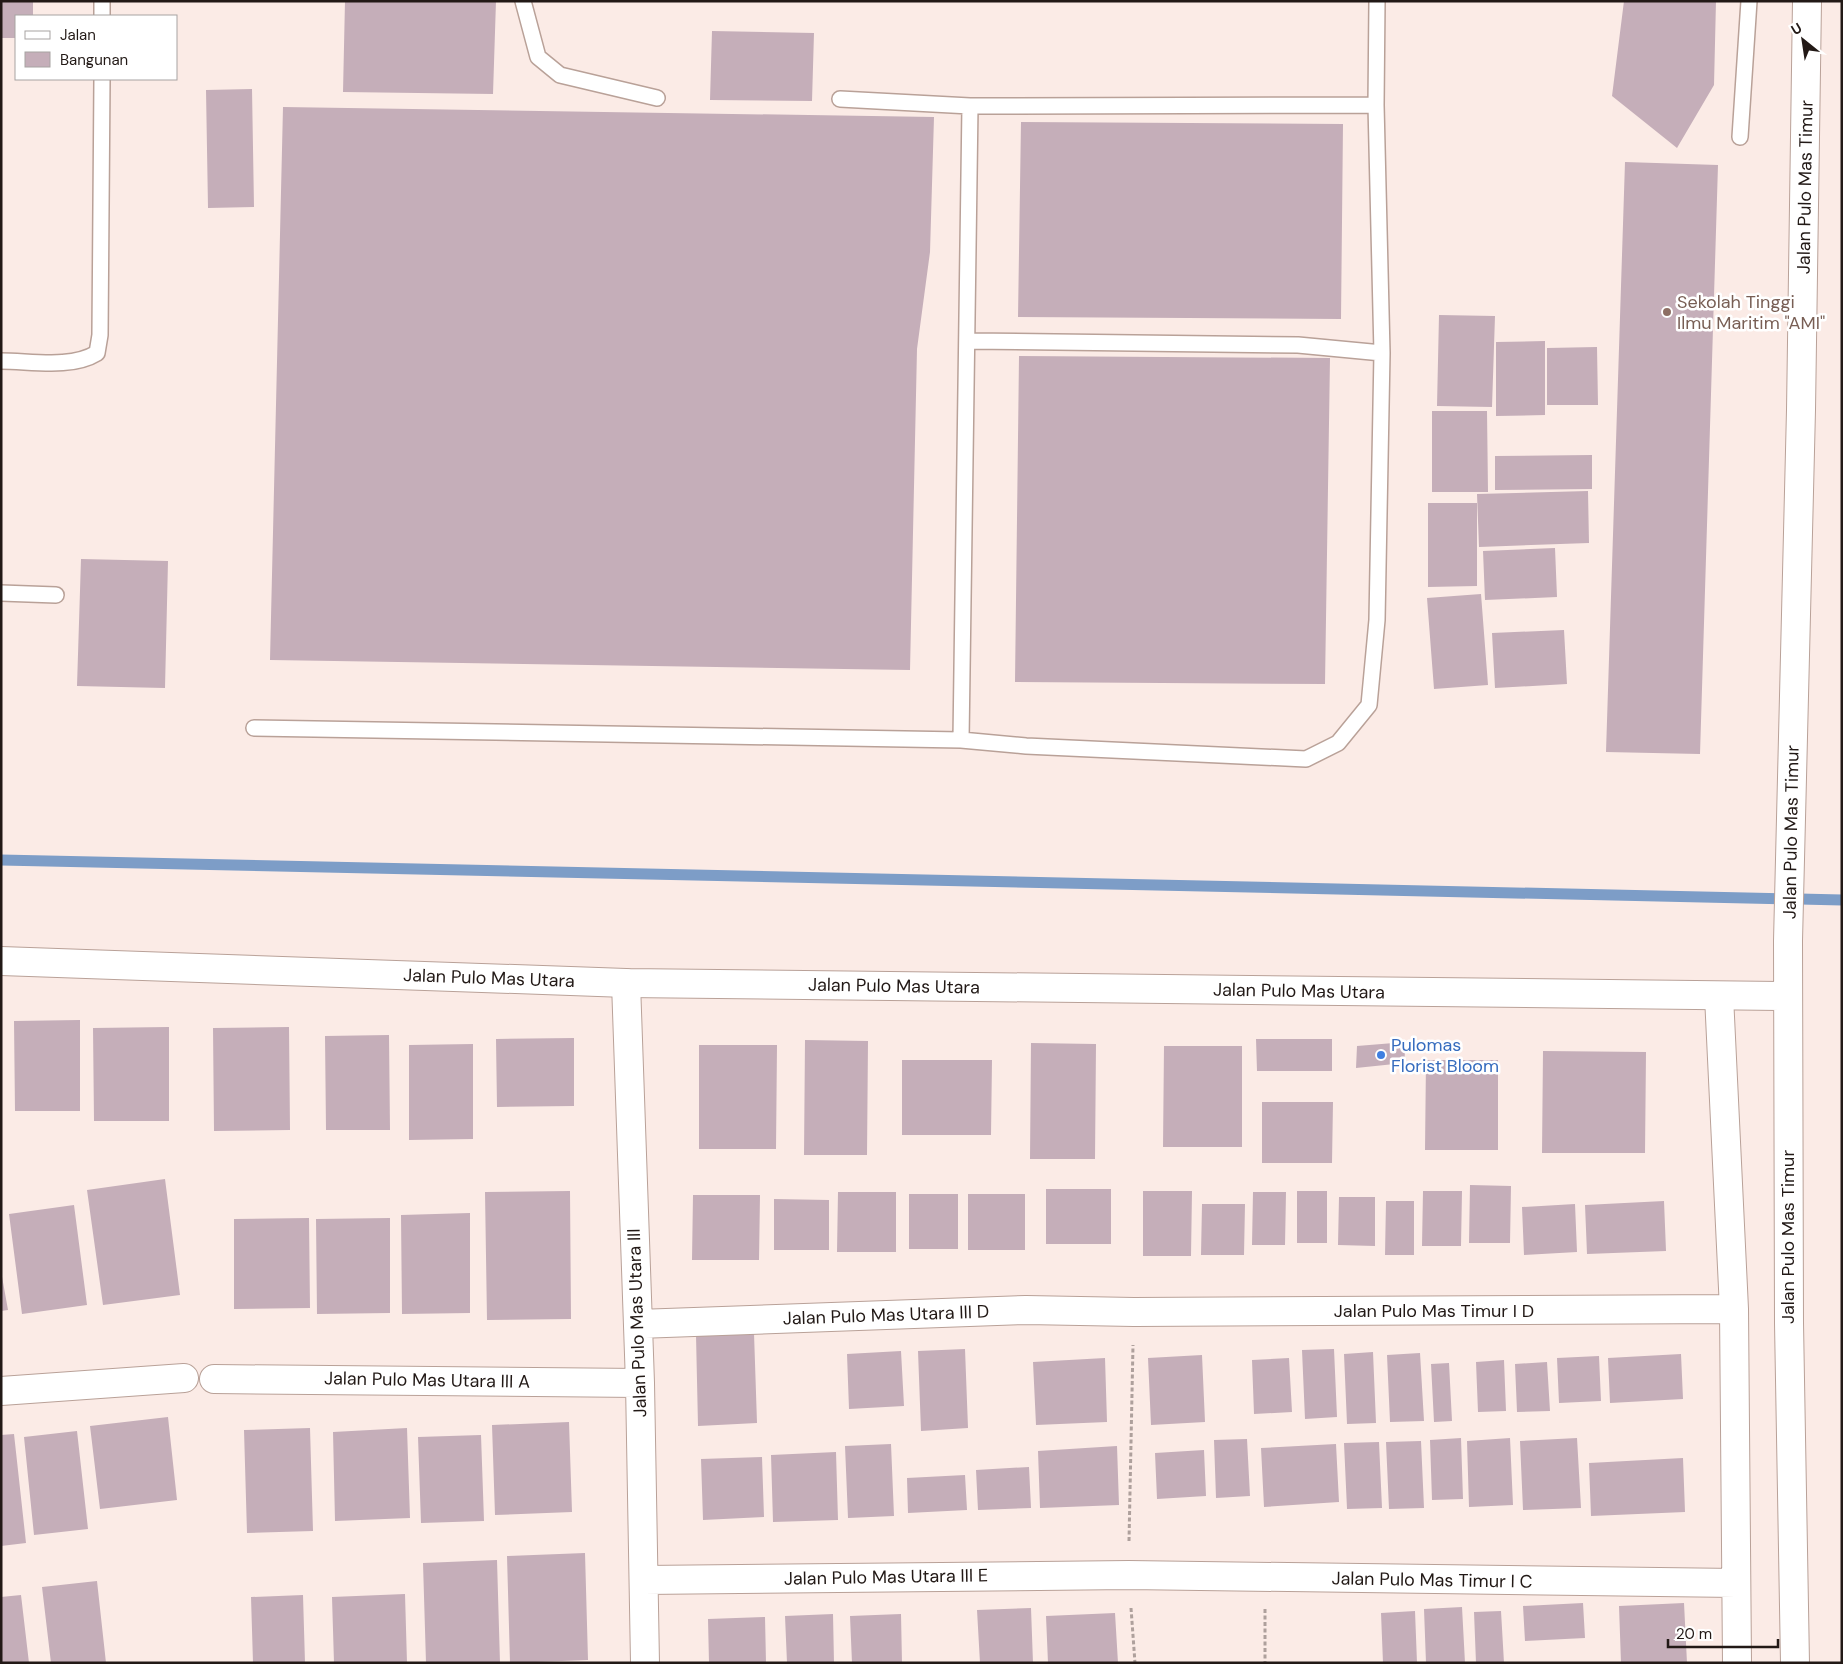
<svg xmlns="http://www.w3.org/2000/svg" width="1843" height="1664" viewBox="0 0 1843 1664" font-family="'DM Sans',sans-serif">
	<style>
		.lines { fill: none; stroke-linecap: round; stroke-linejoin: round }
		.stream { stroke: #7d9dc7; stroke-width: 11 }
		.building { fill: #c5aeb9 }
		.lane-casing { stroke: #b9a198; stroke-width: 18 }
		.street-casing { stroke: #b9a198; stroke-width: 30 }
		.secondary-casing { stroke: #b9a198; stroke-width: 30 }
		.path { stroke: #aea09c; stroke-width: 3; stroke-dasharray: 4 2.5; stroke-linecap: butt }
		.lane { stroke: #fff; stroke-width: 15 }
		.street { stroke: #fff; stroke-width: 28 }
		.secondary { stroke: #fff; stroke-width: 28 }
		.education-dot { fill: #8d6e63; stroke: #fff; stroke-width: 2 }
		.shop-dot { fill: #3f7fe0; stroke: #fff; stroke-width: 2 }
		.labels { text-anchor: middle; stroke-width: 5; stroke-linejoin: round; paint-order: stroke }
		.street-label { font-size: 18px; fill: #221916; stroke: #fff }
		.education-label { font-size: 18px; fill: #785e54; stroke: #fff; text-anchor: start }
		.shop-label { font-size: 18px; fill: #366cbe; stroke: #fff; text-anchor: start }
	</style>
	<rect width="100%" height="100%" fill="#fbebe6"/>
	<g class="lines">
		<path class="stream" d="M 1,860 L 1842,900"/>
	</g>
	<path class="building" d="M 1,1 L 33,1 L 33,16 L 16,16 L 16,38 L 1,38 Z
		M 345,1 L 496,1 L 493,94 L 343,92 Z
		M 1624,1 L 1716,1 L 1714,85 L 1677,148 L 1612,96 Z
		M 712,31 L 814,33 L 812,101 L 710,100 Z
		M 252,89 L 254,207 L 208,208 L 206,90 Z
		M 283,107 L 934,117 L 930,252 L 917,349 L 910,670 L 270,660 Z
		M 1021,122 L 1343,124 L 1341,319 L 1018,317 Z
		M 1625,162 L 1718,165 L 1700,754 L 1606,752 Z
		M 1439,315 L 1495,316 L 1492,407 L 1437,406 Z
		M 1545,341 L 1545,415 L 1496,416 L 1496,342 Z
		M 1597,347 L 1598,405 L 1547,405 L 1547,348 Z
		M 1019,356 L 1330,358 L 1325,684 L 1015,682 Z
		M 1432,411 L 1487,411 L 1488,492 L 1432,492 Z
		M 1592,455 L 1592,489 L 1495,490 L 1495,456 Z
		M 1588,491 L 1589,543 L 1479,547 L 1477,494 Z
		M 1428,503 L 1477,503 L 1477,586 L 1428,587 Z
		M 1555,548 L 1557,597 L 1485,600 L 1483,551 Z
		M 81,559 L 168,561 L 165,688 L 77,686 Z
		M 1481,594 L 1488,685 L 1434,689 L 1427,598 Z
		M 1564,630 L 1567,684 L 1495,688 L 1492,633 Z
		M 80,1020 L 80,1111 L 15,1111 L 14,1021 Z
		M 169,1027 L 169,1121 L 94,1121 L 93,1028 Z
		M 289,1027 L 290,1130 L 214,1131 L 213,1028 Z
		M 389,1035 L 390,1130 L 326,1130 L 325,1036 Z
		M 574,1038 L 574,1106 L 497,1107 L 496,1039 Z
		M 1256,1039 L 1332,1039 L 1332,1071 L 1257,1071 Z
		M 805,1040 L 868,1041 L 867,1155 L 804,1155 Z
		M 1406,1042 L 1404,1063 L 1356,1068 L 1357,1046 Z
		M 1031,1043 L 1096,1044 L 1095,1159 L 1030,1159 Z
		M 473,1044 L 473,1139 L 409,1140 L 409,1045 Z
		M 699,1045 L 777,1045 L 776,1149 L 699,1149 Z
		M 1164,1046 L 1242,1046 L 1242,1147 L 1163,1147 Z
		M 1543,1051 L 1646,1052 L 1645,1153 L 1542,1153 Z
		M 902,1060 L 992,1060 L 991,1135 L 902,1135 Z
		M 1426,1060 L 1498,1060 L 1498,1150 L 1425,1150 Z
		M 1262,1102 L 1333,1102 L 1332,1163 L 1262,1163 Z
		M 165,1179 L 180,1295 L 103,1305 L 87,1190 Z
		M 1470,1185 L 1511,1186 L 1510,1243 L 1469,1243 Z
		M 1046,1189 L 1111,1189 L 1111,1244 L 1046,1244 Z
		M 570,1191 L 571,1319 L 487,1320 L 485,1192 Z
		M 1143,1191 L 1192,1191 L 1191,1256 L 1143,1256 Z
		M 1297,1191 L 1327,1191 L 1327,1243 L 1297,1243 Z
		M 1423,1191 L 1462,1191 L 1461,1246 L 1422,1246 Z
		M 838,1192 L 896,1192 L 896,1252 L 837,1252 Z
		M 1253,1192 L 1286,1192 L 1285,1245 L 1252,1245 Z
		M 909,1194 L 958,1194 L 958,1249 L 909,1249 Z
		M 968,1194 L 1025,1194 L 1025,1250 L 968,1250 Z
		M 693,1195 L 760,1195 L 759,1260 L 692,1260 Z
		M 1339,1197 L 1375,1197 L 1375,1246 L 1338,1245 Z
		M 774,1199 L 829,1200 L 829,1250 L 774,1250 Z
		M 1386,1201 L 1414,1201 L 1414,1255 L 1385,1255 Z
		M 1664,1201 L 1666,1251 L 1587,1254 L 1585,1205 Z
		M 1202,1204 L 1245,1204 L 1244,1255 L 1201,1255 Z
		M 1575,1204 L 1577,1252 L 1524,1255 L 1522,1207 Z
		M 74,1205 L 87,1305 L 22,1314 L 9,1214 Z
		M 470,1213 L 470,1313 L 402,1314 L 401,1215 Z
		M 309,1218 L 310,1308 L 234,1309 L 234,1219 Z
		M 390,1218 L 390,1313 L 317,1314 L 316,1219 Z
		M 1,1271 L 8,1310 L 1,1311 Z
		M 754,1333 L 757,1423 L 698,1426 L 696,1335 Z
		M 965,1349 L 968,1428 L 921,1431 L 918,1351 Z
		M 1334,1349 L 1337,1417 L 1305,1419 L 1302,1350 Z
		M 901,1351 L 904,1406 L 849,1409 L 847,1354 Z
		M 1373,1352 L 1376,1423 L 1347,1424 L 1344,1354 Z
		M 1420,1353 L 1424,1421 L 1390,1422 L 1387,1355 Z
		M 1681,1354 L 1683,1399 L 1610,1403 L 1608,1358 Z
		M 1202,1355 L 1205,1422 L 1151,1425 L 1148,1358 Z
		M 1599,1356 L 1601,1401 L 1559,1403 L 1557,1358 Z
		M 1105,1358 L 1107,1422 L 1036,1425 L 1033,1362 Z
		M 1289,1358 L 1292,1412 L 1254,1414 L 1252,1360 Z
		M 1504,1360 L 1506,1411 L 1478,1412 L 1476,1362 Z
		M 1547,1362 L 1550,1411 L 1517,1412 L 1515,1364 Z
		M 1449,1363 L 1452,1421 L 1434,1422 L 1431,1364 Z
		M 168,1417 L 177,1500 L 100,1509 L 90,1426 Z
		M 569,1422 L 572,1512 L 495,1515 L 492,1425 Z
		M 310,1428 L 313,1531 L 247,1533 L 244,1430 Z
		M 407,1428 L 410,1518 L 335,1521 L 333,1432 Z
		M 77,1431 L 88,1529 L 34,1535 L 24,1437 Z
		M 14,1434 L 26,1543 L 1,1546 L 1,1435 Z
		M 481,1435 L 484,1521 L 421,1523 L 418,1437 Z
		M 1461,1438 L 1463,1499 L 1432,1500 L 1430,1440 Z
		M 1510,1438 L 1513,1505 L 1469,1507 L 1467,1441 Z
		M 1577,1438 L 1581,1508 L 1523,1510 L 1520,1441 Z
		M 1247,1439 L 1250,1496 L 1216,1498 L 1214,1440 Z
		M 1421,1441 L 1424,1508 L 1389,1509 L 1386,1442 Z
		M 1379,1442 L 1382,1508 L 1347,1509 L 1344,1443 Z
		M 891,1444 L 894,1516 L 848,1518 L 845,1446 Z
		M 1336,1444 L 1339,1502 L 1264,1507 L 1261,1448 Z
		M 1117,1446 L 1119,1505 L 1040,1508 L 1038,1451 Z
		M 1204,1450 L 1206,1496 L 1157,1499 L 1155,1453 Z
		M 836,1452 L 838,1520 L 773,1522 L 771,1455 Z
		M 762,1457 L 764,1517 L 703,1520 L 701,1459 Z
		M 1683,1458 L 1685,1512 L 1591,1516 L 1589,1463 Z
		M 1029,1467 L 1031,1508 L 978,1510 L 976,1470 Z
		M 965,1475 L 967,1510 L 908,1513 L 907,1478 Z
		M 585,1553 L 588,1660 L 510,1663 L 507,1556 Z
		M 497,1560 L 500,1663 L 426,1663 L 423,1563 Z
		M 97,1581 L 106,1663 L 51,1663 L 42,1587 Z
		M 405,1594 L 407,1663 L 334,1663 L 332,1597 Z
		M 21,1595 L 29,1663 L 1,1663 L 1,1597 Z
		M 303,1595 L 305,1663 L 253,1663 L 251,1597 Z
		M 1583,1603 L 1585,1638 L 1525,1641 L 1523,1606 Z
		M 1684,1603 L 1687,1663 L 1621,1663 L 1619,1606 Z
		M 1462,1607 L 1465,1663 L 1426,1663 L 1424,1609 Z
		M 1031,1608 L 1033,1663 L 980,1663 L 977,1610 Z
		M 1415,1611 L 1417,1663 L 1383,1663 L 1381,1613 Z
		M 1501,1611 L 1504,1663 L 1476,1663 L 1474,1612 Z
		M 1115,1613 L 1118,1663 L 1048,1663 L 1046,1616 Z
		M 833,1614 L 834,1663 L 787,1663 L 785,1616 Z
		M 901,1614 L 902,1663 L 852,1663 L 850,1616 Z
		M 765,1617 L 766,1663 L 709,1663 L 708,1619 Z"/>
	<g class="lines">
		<g class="lane-casing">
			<path id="lane" d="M 523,1 L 538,57 L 560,75 L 657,98
				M 102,16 L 102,1
				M 840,99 L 970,106 L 1376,105
				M 1740,137 L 1749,1
				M 967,341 L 1298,345 L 1382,353
				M 1,361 C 31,361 71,369 97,353 L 100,335 L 102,79
				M 1,593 L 56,595
				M 254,728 L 961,740 L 1026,746 L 1306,759 L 1338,743 L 1369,705 L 1377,620 L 1382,353 L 1376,105 L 1377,1
				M 961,740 L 970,106"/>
		</g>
		<g class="street-casing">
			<path id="street" d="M 626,983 L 640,1383 L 645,1663
				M 1719,996 L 1734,1309 L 1737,1663
				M 638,1324 L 1026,1310 L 1134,1312 L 1734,1309
				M 214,1379 L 640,1383
				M 1,1391 L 184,1378
				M 644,1580 L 1129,1575 L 1736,1583"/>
		</g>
		<g class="secondary-casing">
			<path id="secondary" d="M 1,961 L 626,983 L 1788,996
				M 1795,1663 L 1789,1323 L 1788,941 L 1801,410 L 1807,1"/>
		</g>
		<path class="path" d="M 1129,1541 L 1133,1345
			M 1131,1608 L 1135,1663
			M 1265,1609 L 1265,1663"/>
		<use href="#lane" class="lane"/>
		<use href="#street" class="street"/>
		<use href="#secondary" class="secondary"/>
	</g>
	<circle class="education-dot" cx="1667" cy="312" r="5"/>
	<circle class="shop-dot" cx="1381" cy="1055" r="5"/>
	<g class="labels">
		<g class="street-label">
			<text transform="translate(1805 187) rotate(-89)" y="6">Jalan Pulo Mas Timur</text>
			<text transform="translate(1791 832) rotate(-89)" y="6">Jalan Pulo Mas Timur</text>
			<text transform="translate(489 978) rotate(2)" y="6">Jalan Pulo Mas Utara</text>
			<text transform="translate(894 986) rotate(1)" y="6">Jalan Pulo Mas Utara</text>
			<text transform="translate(1299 991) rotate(1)" y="6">Jalan Pulo Mas Utara</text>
			<text transform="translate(1788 1237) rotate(-90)" y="6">Jalan Pulo Mas Timur</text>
			<text x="1434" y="1317">Jalan Pulo Mas Timur I D</text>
			<text transform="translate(886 1315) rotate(-2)" y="6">Jalan Pulo Mas Utara III D</text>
			<text transform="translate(637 1323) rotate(-92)" y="6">Jalan Pulo Mas Utara III</text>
			<text transform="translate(427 1380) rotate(1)" y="6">Jalan Pulo Mas Utara III A</text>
			<text transform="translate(886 1577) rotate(-1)" y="6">Jalan Pulo Mas Utara III E</text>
			<text transform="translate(1432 1580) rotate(1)" y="6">Jalan Pulo Mas Timur I C</text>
		</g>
		<g class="education-label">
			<text x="1677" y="308">Sekolah Tinggi<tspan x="1677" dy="21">Ilmu Maritim "AMI"</tspan></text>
		</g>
		<g class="shop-label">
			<text x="1391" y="1051">Pulomas<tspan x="1391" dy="21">Florist Bloom</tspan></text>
		</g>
	</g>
	<rect width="1843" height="1664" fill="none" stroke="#221916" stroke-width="5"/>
	<rect x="15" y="15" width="162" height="65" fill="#ffffff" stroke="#a7a3a2"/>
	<rect x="25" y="31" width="25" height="8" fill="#ffffff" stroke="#a7a3a2"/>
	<text x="60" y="40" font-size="15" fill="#221916">Jalan</text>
	<rect x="25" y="52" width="25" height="15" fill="#c5aeb9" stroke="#a7a3a2"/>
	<text x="60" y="65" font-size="15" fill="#221916">Bangunan</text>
	<g transform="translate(1803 40) rotate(330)" stroke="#ffffff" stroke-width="4" paint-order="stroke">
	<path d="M0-4L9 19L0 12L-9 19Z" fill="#221916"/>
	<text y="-8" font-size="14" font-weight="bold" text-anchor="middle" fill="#221916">U</text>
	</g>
	<path d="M1668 1639v8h110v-8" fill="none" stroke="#221916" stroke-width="2.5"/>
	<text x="1676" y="1639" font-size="15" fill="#221916" stroke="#ffffff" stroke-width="4" paint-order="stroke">20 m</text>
</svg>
